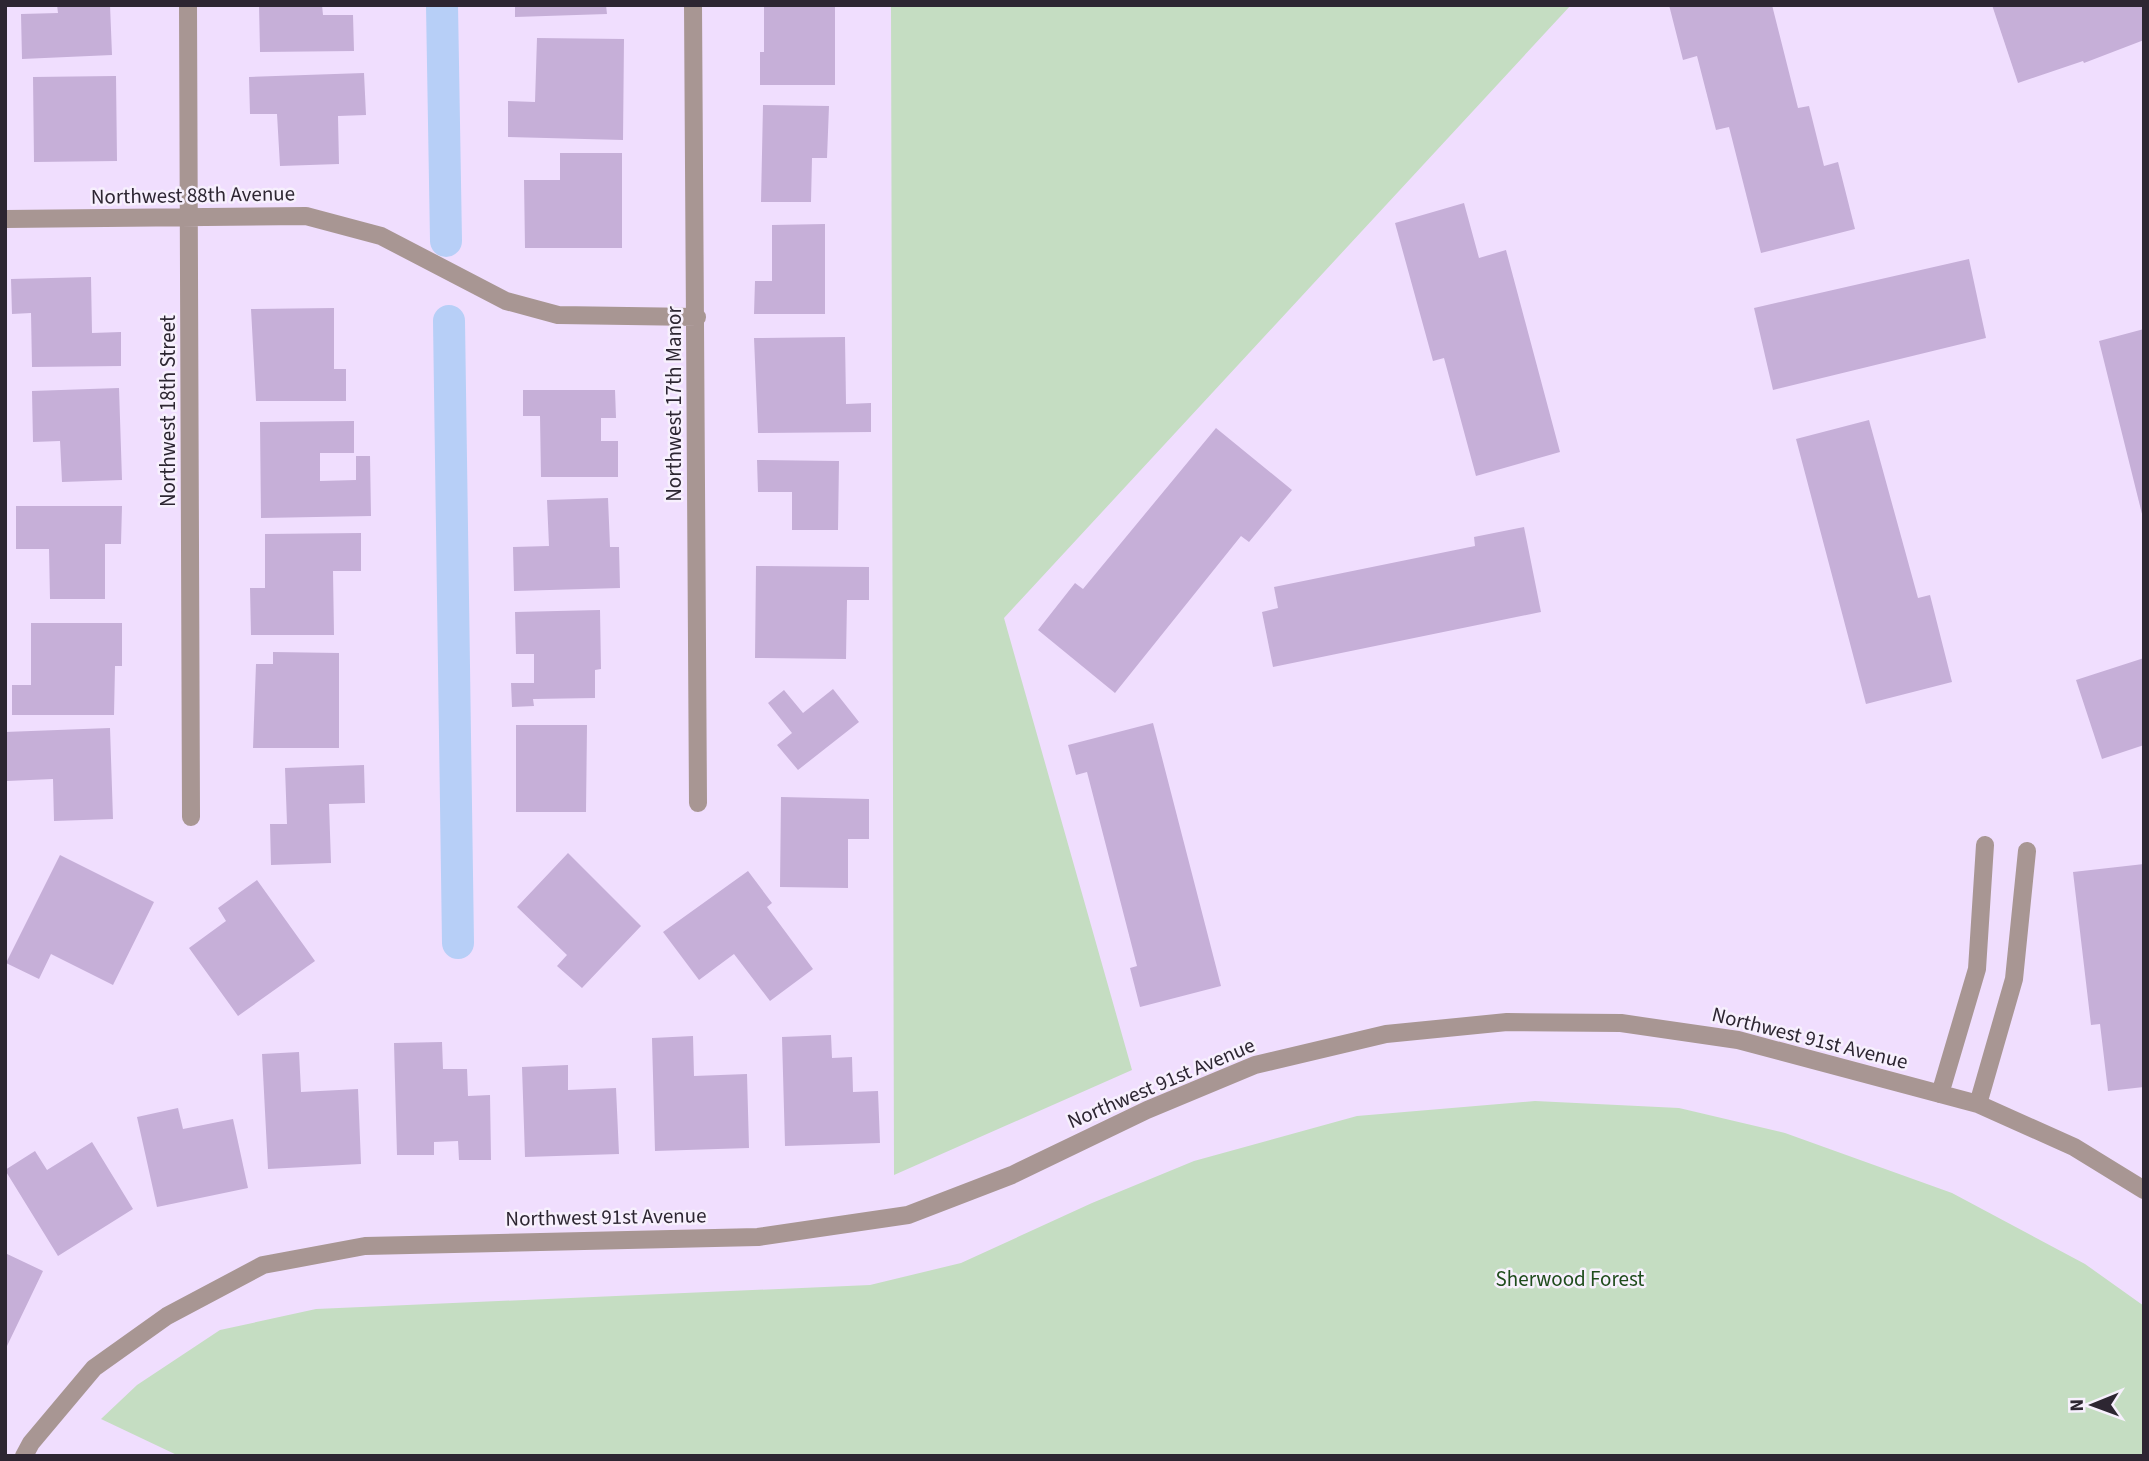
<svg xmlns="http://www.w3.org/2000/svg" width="2149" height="1461" viewBox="0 0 2149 1461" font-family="'Source Sans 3',sans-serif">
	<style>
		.green { fill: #c5ddc2 }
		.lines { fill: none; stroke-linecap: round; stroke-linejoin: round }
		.canal { stroke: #b7cff7; stroke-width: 32 }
		.building { fill: #c6afd8 }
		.minor { stroke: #a89693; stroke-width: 18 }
		.labels { text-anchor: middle; stroke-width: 5; stroke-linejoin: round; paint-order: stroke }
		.street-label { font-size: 21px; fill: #2d2632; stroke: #f7f0fd }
		.park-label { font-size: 21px; fill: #1f4c1c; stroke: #f7f0fd }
	</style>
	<rect width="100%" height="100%" fill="#f0defe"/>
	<path class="green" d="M 891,5 L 1571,5 L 1004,618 L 1132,1070 L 894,1175 Z
		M 1535,1101 L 1679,1108 L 1785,1133 L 1952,1193 L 2085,1264 L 2144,1306 L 2144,1456 L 179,1456 L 101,1419 L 137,1385 L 220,1330 L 316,1309 L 870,1285 L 961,1263 L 1092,1203 L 1194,1161 L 1357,1116 Z"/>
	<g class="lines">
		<path class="canal" d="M 442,5 L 446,241
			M 449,321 L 458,943"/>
	</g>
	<path class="building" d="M 57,5 L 110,5 L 112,55 L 22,59 L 21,14 L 58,13 Z
		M 259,5 L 322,5 L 323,15 L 353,15 L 354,51 L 260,52 Z
		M 515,5 L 606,5 L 607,14 L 515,17 Z
		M 764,5 L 835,5 L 835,85 L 760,85 L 760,52 L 764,52 Z
		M 1669,5 L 1772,5 L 1798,108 L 1809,106 L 1824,166 L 1838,162 L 1855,229 L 1761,253 L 1729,127 L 1716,130 L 1697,56 L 1683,60 Z
		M 1992,5 L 2144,5 L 2144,40 L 2084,63 L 2083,61 L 2018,83 Z
		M 537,38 L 624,39 L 623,140 L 508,137 L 508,101 L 535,102 Z
		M 364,73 L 366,115 L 338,116 L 339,164 L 280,166 L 277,114 L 250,114 L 249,77 Z
		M 116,76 L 117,161 L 34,162 L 33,77 Z
		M 763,105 L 829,106 L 827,158 L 812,158 L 811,202 L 761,202 Z
		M 560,153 L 622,153 L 622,248 L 525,248 L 524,180 L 560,180 Z
		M 1464,203 L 1479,258 L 1506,250 L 1560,452 L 1476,476 L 1444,358 L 1433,361 L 1395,223 Z
		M 825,224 L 825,314 L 754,314 L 755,281 L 772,281 L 772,225 Z
		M 1969,259 L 1986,338 L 1773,390 L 1754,308 Z
		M 91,277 L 92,333 L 121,332 L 121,366 L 32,367 L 31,313 L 12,314 L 11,279 Z
		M 334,308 L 334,369 L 346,369 L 346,401 L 256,401 L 251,309 Z
		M 2144,329 L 2144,518 L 2143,518 L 2099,341 Z
		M 845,337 L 846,404 L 871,403 L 871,432 L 758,433 L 754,338 Z
		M 119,388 L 122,480 L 62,482 L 60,441 L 33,442 L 32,391 Z
		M 523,390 L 615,390 L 616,418 L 601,418 L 601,441 L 618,441 L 618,477 L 541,477 L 540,416 L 523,416 Z
		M 1869,420 L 1918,598 L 1930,595 L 1952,682 L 1866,704 L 1796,439 Z
		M 354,421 L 354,453 L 320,453 L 320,481 L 356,480 L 356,456 L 370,456 L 371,516 L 261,518 L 260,422 Z
		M 1216,428 L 1292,490 L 1249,542 L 1241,536 L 1115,693 L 1038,630 L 1075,583 L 1083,589 Z
		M 757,460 L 839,461 L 838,530 L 792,530 L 792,492 L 758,492 Z
		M 608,498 L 610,547 L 619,547 L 620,588 L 514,591 L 513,547 L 549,546 L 547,500 Z
		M 16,506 L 122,506 L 121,544 L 105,544 L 105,599 L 50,599 L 49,549 L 16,549 Z
		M 1524,527 L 1541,612 L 1273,667 L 1262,612 L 1278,608 L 1274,587 L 1475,546 L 1474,537 Z
		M 361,533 L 361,571 L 333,571 L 334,635 L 251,635 L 250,588 L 265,588 L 265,534 Z
		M 756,566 L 869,567 L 869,600 L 847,600 L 846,659 L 755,658 Z
		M 600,610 L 601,669 L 595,670 L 595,698 L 533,699 L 534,706 L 512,707 L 511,683 L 534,683 L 534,654 L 516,654 L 515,612 Z
		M 31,623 L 122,623 L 122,666 L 115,666 L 114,715 L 12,715 L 12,685 L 31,685 Z
		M 273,652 L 339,653 L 339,748 L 253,748 L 256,664 L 273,664 Z
		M 2144,658 L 2144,745 L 2102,759 L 2076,680 Z
		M 833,689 L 859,722 L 798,770 L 777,745 L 792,733 L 768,703 L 784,690 L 803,713 Z
		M 1153,723 L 1221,986 L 1140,1007 L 1130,968 L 1137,966 L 1087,772 L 1076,775 L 1068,745 Z
		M 516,725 L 587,725 L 586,812 L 516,812 Z
		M 110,728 L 113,819 L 54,821 L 53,779 L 7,781 L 5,732 Z
		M 364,765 L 365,803 L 329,804 L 331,863 L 271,865 L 270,824 L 287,824 L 285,768 Z
		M 781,797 L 869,799 L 869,839 L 848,839 L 848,888 L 780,887 Z
		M 568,853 L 641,926 L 582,988 L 557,966 L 567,955 L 517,907 Z
		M 60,855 L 154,902 L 113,985 L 51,954 L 39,979 L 6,963 Z
		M 2144,864 L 2144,1087 L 2108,1091 L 2100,1024 L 2091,1025 L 2073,872 Z
		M 748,871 L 772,903 L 767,907 L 813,969 L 770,1001 L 734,954 L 699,980 L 663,932 Z
		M 257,880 L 315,961 L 238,1016 L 189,948 L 226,921 L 218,908 Z
		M 831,1035 L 832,1058 L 852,1057 L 853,1092 L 878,1091 L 880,1143 L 785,1146 L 782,1037 Z
		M 693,1036 L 694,1076 L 747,1074 L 749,1148 L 655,1151 L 652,1038 Z
		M 442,1042 L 443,1069 L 467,1069 L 468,1096 L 490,1095 L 491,1160 L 459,1160 L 458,1141 L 434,1142 L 434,1155 L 397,1155 L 394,1043 Z
		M 299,1052 L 301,1092 L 358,1089 L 361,1164 L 268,1169 L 262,1054 Z
		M 568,1065 L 568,1090 L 616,1088 L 619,1154 L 525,1157 L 522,1067 Z
		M 178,1108 L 183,1129 L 233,1119 L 248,1188 L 157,1207 L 137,1117 Z
		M 92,1142 L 133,1209 L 58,1256 L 5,1170 L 35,1151 L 47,1170 Z
		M 5,1253 L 43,1271 L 7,1346 L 5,1345 Z"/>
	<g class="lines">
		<path class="minor" d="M 188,5 L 191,817
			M 693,5 L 698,803
			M 5,219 L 306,216 L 381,236 L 506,301 L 558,315 L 697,317
			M 1940,1094 L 1977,969 L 1985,845
			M 1978,1104 L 2014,979 L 2027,851
			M 24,1456 L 31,1443 L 94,1368 L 167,1316 L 263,1265 L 365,1246 L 758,1237 L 908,1215 L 1012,1175 L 1147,1110 L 1255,1065 L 1386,1034 L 1507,1022 L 1621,1023 L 1738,1040 L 1978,1104 L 2074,1147 L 2144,1190"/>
	</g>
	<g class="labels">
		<g class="street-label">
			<text transform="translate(193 195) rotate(-1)" y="7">Northwest 88th Avenue</text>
			<text transform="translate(674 404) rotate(-90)" y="7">Northwest 17th Manor</text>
			<text transform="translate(168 411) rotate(-90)" y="7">Northwest 18th Street</text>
			<text transform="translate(1810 1038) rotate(14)" y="7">Northwest 91st Avenue</text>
			<text transform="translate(1161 1083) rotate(-23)" y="7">Northwest 91st Avenue</text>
			<text transform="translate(606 1217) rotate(-1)" y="7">Northwest 91st Avenue</text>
		</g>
		<g class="park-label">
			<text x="1570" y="1286">Sherwood Forest</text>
		</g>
	</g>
	<rect width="2149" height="1461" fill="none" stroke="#2d2632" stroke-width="14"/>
	<g transform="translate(2093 1405) rotate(269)" stroke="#f7f0fd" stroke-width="5" paint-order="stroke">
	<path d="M0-5L12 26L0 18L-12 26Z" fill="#2d2632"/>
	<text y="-10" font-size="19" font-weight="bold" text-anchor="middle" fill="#2d2632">N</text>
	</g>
</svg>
